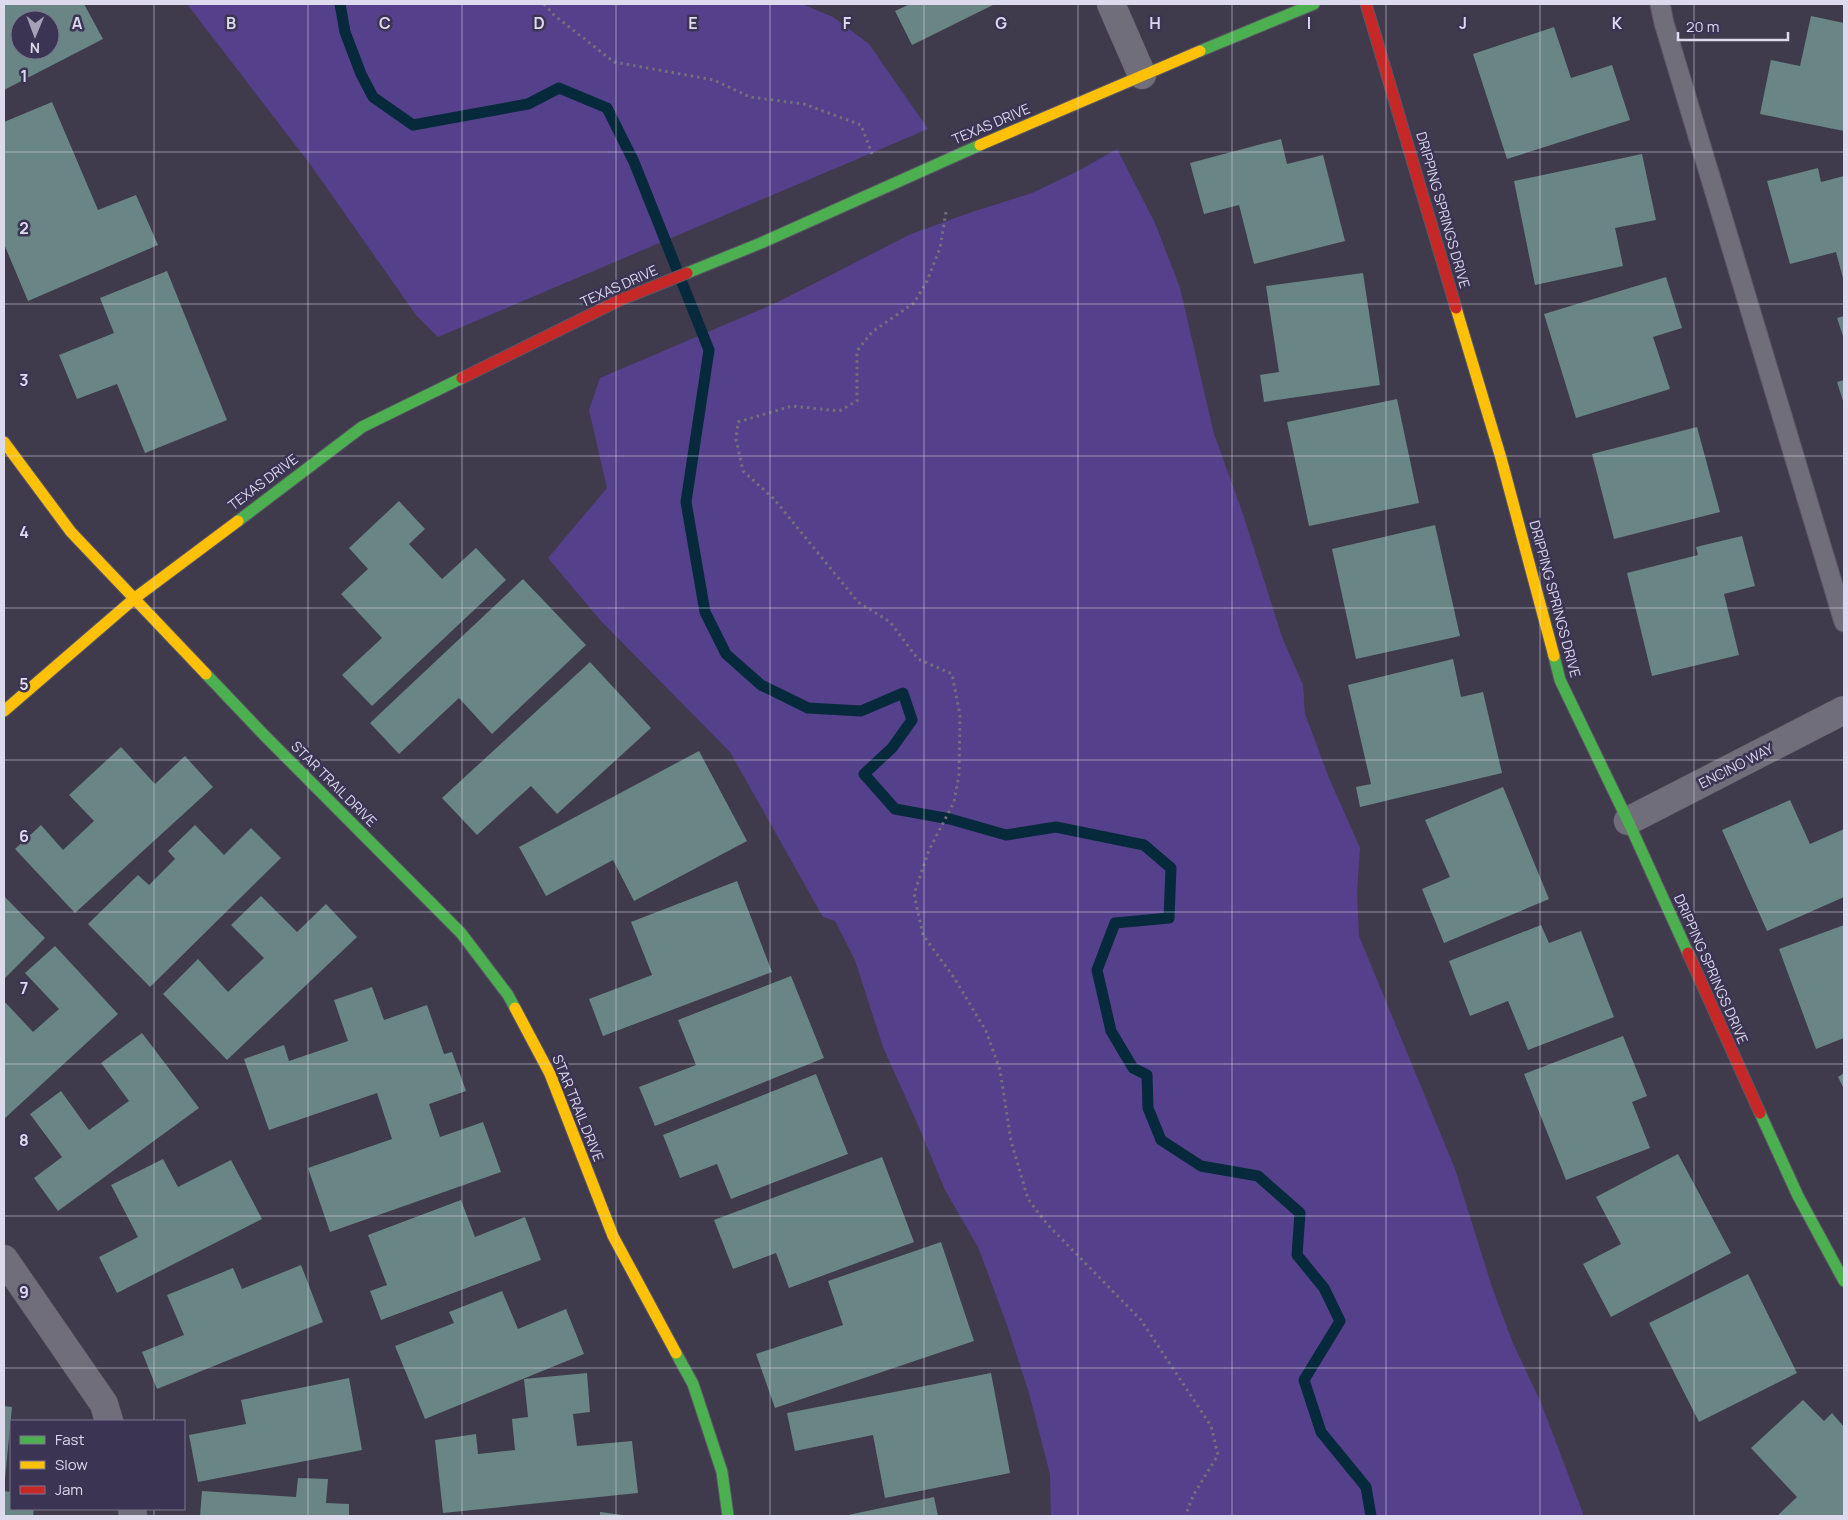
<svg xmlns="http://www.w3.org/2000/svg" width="1848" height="1520" viewBox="0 0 1848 1520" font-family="Manrope,sans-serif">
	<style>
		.green { fill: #55408c }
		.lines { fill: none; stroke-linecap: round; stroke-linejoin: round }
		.stream { stroke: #062a3c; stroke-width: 11 }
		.building { fill: #698585; fill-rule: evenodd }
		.lane-casing { stroke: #5b5766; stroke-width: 21 }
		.street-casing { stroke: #5b5766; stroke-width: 29 }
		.fast-casing { stroke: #5b5766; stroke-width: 13 }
		.slow-casing { stroke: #5b5766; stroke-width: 13 }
		.jam-casing { stroke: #5b5766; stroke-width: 13 }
		.path { stroke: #71707b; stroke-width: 3; stroke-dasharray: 2.5 4; stroke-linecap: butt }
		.lane { stroke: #706e7b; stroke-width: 19 }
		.street { stroke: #706e7b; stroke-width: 28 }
		.fast { stroke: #4caf50; stroke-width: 11 }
		.slow { stroke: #ffc107; stroke-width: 11 }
		.jam { stroke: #c62828; stroke-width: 11 }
		.grid { fill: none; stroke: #dddaed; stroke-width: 1; stroke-opacity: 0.55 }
		.labels { text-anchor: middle; stroke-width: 5; stroke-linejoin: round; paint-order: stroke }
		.street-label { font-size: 14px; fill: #dddaed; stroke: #3b3453 }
		.grid-label { font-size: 16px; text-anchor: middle; font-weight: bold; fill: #dddaed; stroke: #3b3453; stroke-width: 5; stroke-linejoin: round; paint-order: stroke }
	</style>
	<rect width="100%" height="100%" fill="#3f3b4c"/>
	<path class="green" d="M 187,4 L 802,4 L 833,17 L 869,44 L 928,129 L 438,337 L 416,315 L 310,164 Z
		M 1117,149 L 1155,223 L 1180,288 L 1214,434 L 1243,514 L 1282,637 L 1303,685 L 1305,714 L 1329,778 L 1360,848 L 1357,892 L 1359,936 L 1455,1169 L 1492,1287 L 1512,1341 L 1541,1403 L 1584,1516 L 1051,1516 L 1050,1474 L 1029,1393 L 1006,1322 L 978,1247 L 945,1190 L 918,1125 L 883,1047 L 855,960 L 835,921 L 823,917 L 730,752 L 601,621 L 548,558 L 607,488 L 589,410 L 600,378 L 776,303 L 911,234 L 972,212 L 1032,193 L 1078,171 Z"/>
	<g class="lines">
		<path class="stream" d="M 340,4 L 345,32 L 361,74 L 373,97 L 413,125 L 528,104 L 559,88 L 607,108 L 634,162 L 709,350 L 686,502 L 705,612 L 726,654 L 761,685 L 808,708 L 861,711 L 903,693 L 912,720 L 892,748 L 864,774 L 895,809 L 950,819 L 1006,835 L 1056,827 L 1144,845 L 1171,868 L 1169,918 L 1115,923 L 1097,970 L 1111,1031 L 1133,1068 L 1147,1075 L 1148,1108 L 1161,1140 L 1201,1166 L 1258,1176 L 1300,1213 L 1297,1255 L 1324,1288 L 1340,1321 L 1304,1380 L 1321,1432 L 1366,1487 L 1371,1516"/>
	</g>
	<path class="building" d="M 4,4 L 84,4 L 103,39 L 4,90 ZM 20,20 L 50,20 L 50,50 L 20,50 Z
		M 910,4 L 995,4 L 912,45 L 895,11 Z
		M 1811,16 L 1844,23 L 1844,131 L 1760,114 L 1771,60 L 1800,66 Z
		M 1554,27 L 1571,78 L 1612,65 L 1630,120 L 1507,159 L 1473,54 Z
		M 52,102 L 98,210 L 136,195 L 158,245 L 28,301 L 4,244 L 4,122 Z
		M 1281,139 L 1287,164 L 1323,155 L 1345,241 L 1254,264 L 1239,205 L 1204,214 L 1190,163 Z
		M 1642,154 L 1656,220 L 1615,228 L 1623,266 L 1535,285 L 1514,181 Z
		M 1818,168 L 1821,182 L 1844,176 L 1844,282 L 1836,252 L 1790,264 L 1767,181 Z
		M 167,271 L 227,420 L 145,453 L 117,384 L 77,399 L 59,355 L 114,333 L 100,298 Z
		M 1363,273 L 1380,385 L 1264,402 L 1260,375 L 1279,372 L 1266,286 Z
		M 1666,277 L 1682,328 L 1653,337 L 1670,389 L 1576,418 L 1544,314 Z
		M 1844,316 L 1844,339 L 1837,318 Z
		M 1844,380 L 1844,404 L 1837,382 Z
		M 1397,399 L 1419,503 L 1309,526 L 1287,422 Z
		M 1697,427 L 1720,512 L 1614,539 L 1592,454 Z
		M 399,501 L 425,529 L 409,544 L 442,579 L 476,548 L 506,580 L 372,706 L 342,675 L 382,638 L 341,594 L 368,569 L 349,548 Z
		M 1435,525 L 1460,636 L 1356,659 L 1332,549 Z
		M 1742,536 L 1755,586 L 1724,594 L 1739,655 L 1652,676 L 1627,573 L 1698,555 L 1696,547 Z
		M 523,579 L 586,645 L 492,734 L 459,698 L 399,754 L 370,723 Z
		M 1453,659 L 1461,697 L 1483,692 L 1502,773 L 1360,807 L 1356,787 L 1371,784 L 1348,685 Z
		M 590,662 L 651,728 L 557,814 L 531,786 L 477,835 L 442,798 Z
		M 121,747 L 155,784 L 185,756 L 213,787 L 75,913 L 15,849 L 41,825 L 63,850 L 94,821 L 69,795 Z
		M 699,751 L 747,841 L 634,901 L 613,860 L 546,896 L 519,847 Z
		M 1503,787 L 1549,899 L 1444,943 L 1422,889 L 1450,877 L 1425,820 Z
		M 1790,800 L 1810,844 L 1844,829 L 1844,897 L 1767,931 L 1722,830 Z
		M 195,825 L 224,855 L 251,828 L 281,858 L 150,987 L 88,924 L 138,875 L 149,885 L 175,859 L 168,851 Z
		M 737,881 L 772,972 L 603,1036 L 589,999 L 652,975 L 631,922 Z
		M 4,896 L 45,938 L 4,979 Z
		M 261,896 L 297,932 L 326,904 L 357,937 L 227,1060 L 163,994 L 198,959 L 228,992 L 264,958 L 231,925 Z
		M 1541,925 L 1549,943 L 1581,931 L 1614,1017 L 1528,1050 L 1508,1001 L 1470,1016 L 1449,961 Z
		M 1844,925 L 1844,1038 L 1816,1049 L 1779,949 Z
		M 55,946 L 118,1014 L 4,1119 L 4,1001 L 33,1032 L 59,1009 L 25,973 Z
		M 791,976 L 824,1058 L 655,1126 L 639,1087 L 696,1065 L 678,1020 Z
		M 372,987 L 384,1020 L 427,1005 L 444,1054 L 452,1052 L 466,1091 L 429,1104 L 440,1137 L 483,1122 L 501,1172 L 330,1232 L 308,1168 L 392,1139 L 377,1093 L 269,1130 L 244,1059 L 284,1045 L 289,1061 L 348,1041 L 334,1000 Z
		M 142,1033 L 199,1108 L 58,1211 L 34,1178 L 62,1157 L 30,1114 L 61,1091 L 89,1130 L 129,1101 L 101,1063 Z
		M 1623,1036 L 1647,1096 L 1632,1102 L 1650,1148 L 1566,1180 L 1524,1074 Z
		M 1844,1073 L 1844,1089 L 1838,1077 Z
		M 816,1074 L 848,1154 L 731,1199 L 717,1164 L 680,1178 L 663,1135 Z
		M 1678,1154 L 1731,1253 L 1611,1317 L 1583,1264 L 1621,1244 L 1596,1197 Z
		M 882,1157 L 914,1242 L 789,1288 L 776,1253 L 733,1269 L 714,1220 Z
		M 163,1159 L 178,1187 L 231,1160 L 262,1219 L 117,1293 L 99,1257 L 138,1237 L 111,1185 Z
		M 461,1200 L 475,1237 L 525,1217 L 541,1260 L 381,1320 L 370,1291 L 387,1285 L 368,1235 Z
		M 941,1242 L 974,1341 L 775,1408 L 756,1354 L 843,1325 L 828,1281 Z
		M 301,1265 L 323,1322 L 157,1389 L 142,1352 L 184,1335 L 167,1295 L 233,1268 L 242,1289 Z
		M 1748,1274 L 1797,1373 L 1699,1422 L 1649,1323 Z
		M 502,1291 L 518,1329 L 566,1309 L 584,1354 L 425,1419 L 395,1346 L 454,1323 L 449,1312 Z
		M 587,1373 L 590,1412 L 573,1414 L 577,1446 L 632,1441 L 638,1493 L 443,1513 L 435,1440 L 476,1434 L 478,1454 L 515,1450 L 512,1419 L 528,1417 L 524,1379 Z
		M 991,1373 L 1010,1473 L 885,1498 L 873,1435 L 795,1451 L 787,1413 Z
		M 349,1378 L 362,1450 L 198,1482 L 189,1435 L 246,1424 L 241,1400 Z
		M 1803,1400 L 1824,1421 L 1832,1413 L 1844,1427 L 1844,1516 L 1777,1516 L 1797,1497 L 1751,1448 Z
		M 4,1406 L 12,1407 L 5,1479 L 4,1479 Z
		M 298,1478 L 328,1479 L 326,1503 L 349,1504 L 349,1516 L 200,1516 L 202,1491 L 296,1497 Z
		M 4,1491 L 11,1492 L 11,1509 L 34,1509 L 33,1516 L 4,1516 Z
		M 934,1497 L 938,1516 L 848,1516 L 848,1515 Z
		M 600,1512 L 623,1515 L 623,1516 L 600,1516 Z"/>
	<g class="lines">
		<g class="lane-casing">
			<path id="lane" d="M 1660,4 L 1664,23 L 1844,622"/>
		</g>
		<g class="street-casing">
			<path id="street" d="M 1111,4 L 1142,75
				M 1628,821 L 1844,710
				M 4,1259 L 104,1404 L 109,1421
				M 132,1509 L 133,1516"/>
		</g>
		<g class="fast-casing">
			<path id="fast" d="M 1200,51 L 1314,4
				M 687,273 L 761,243 L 980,145
				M 238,521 L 362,427 L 462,378
				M 1554,656 L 1560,680 L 1628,821 L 1688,953
				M 206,674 L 264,735 L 461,933 L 508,995 L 515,1008
				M 1760,1113 L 1798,1196 L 1844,1281
				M 676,1353 L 693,1384 L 722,1472 L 728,1516"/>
		</g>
		<g class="slow-casing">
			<path id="slow" d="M 980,145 L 1200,51
				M 1456,308 L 1501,458 L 1554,656
				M 4,442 L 71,532 L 206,674
				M 4,711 L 135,598 L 238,521
				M 515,1008 L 550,1074 L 613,1236 L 676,1353"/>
		</g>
		<g class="jam-casing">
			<path id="jam" d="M 1366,4 L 1456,308
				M 462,378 L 620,300 L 687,273
				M 1688,953 L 1760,1113"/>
		</g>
		<path class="path" d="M 544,4 L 554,15 L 614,62 L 714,80 L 750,97 L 804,104 L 861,125 L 872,154
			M 946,212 L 940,248 L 927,281 L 914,303 L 872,332 L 857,351 L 857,401 L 839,411 L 792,406 L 738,422 L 736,439 L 743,471 L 774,499 L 858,602 L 890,622 L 918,659 L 952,674 L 960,715 L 959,775 L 954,802 L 929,850 L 914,894 L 923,935 L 953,976 L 986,1031 L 1000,1070 L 1011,1141 L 1028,1199 L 1047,1224 L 1141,1320 L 1211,1426 L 1218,1455 L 1194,1494 L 1185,1516"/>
		<use href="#lane" class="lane"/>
		<use href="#street" class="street"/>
		<use href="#fast" class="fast"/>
		<use href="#slow" class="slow"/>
		<use href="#jam" class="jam"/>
	</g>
	<path class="grid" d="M 154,4 L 154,1421M 308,4 L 308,1516M 462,4 L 462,1516M 616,4 L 616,1516M 770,4 L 770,1516M 924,4 L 924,1516M 1078,4 L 1078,1516M 1232,4 L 1232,1516M 1386,4 L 1386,1516M 1540,4 L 1540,1516M 1694,4 L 1694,1516M 4,152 L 1844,152M 4,304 L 1844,304M 4,456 L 1844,456M 4,608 L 1844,608M 4,760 L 1844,760M 4,912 L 1844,912M 4,1064 L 1844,1064M 4,1216 L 1844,1216M 4,1368 L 1844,1368M 154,1509 L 154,1516"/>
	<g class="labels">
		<g class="street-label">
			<text transform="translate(991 124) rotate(-23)" y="5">TEXAS DRIVE</text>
			<text transform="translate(1443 210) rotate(74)" y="5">DRIPPING SPRINGS DRIVE</text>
			<text transform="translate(619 286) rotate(-24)" y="5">TEXAS DRIVE</text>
			<text transform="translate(263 482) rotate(-37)" y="5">TEXAS DRIVE</text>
			<text transform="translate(1555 599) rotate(75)" y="5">DRIPPING SPRINGS DRIVE</text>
			<text transform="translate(1736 766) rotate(-27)" y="5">ENCINO WAY</text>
			<text transform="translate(334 784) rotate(45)" y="5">STAR TRAIL DRIVE</text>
			<text transform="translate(1711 969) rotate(66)" y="5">DRIPPING SPRINGS DRIVE</text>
			<text transform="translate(578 1108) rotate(68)" y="5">STAR TRAIL DRIVE</text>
		</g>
	</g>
	<g class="grid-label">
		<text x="77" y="29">A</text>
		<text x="231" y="29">B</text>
		<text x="385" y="29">C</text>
		<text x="539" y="29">D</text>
		<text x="693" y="29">E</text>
		<text x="847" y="29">F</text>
		<text x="1001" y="29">G</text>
		<text x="1155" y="29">H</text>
		<text x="1309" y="29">I</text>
		<text x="1463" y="29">J</text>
		<text x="1617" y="29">K</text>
		<text x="24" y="82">1</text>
		<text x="24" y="234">2</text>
		<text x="24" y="386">3</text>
		<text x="24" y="538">4</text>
		<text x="24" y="690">5</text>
		<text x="24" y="842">6</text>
		<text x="24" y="994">7</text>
		<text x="24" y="1146">8</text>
		<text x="24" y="1298">9</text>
	</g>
	<rect width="1848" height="1520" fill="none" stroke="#dddaed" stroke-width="10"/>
	<rect x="10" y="1420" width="175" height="90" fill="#3b3453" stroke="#7c7691"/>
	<rect x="20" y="1436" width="25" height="8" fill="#4caf50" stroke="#7c7691"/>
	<text x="55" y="1445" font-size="15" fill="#dddaed">Fast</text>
	<rect x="20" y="1461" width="25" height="8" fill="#ffc107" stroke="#7c7691"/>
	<text x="55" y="1470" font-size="15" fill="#dddaed">Slow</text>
	<rect x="20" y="1486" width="25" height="8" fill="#c62828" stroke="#7c7691"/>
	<text x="55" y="1495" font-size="15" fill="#dddaed">Jam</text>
	<g transform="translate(35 35) rotate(181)"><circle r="24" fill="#3b3453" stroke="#7c7691"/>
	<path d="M0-4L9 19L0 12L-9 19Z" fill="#a6a2b5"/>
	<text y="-8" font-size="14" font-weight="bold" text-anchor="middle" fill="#dddaed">N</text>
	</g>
	<path d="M1678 32v8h110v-8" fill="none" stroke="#dddaed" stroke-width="2.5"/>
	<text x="1686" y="32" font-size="15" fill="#dddaed" stroke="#3b3453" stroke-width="4" paint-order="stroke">20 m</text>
</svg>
